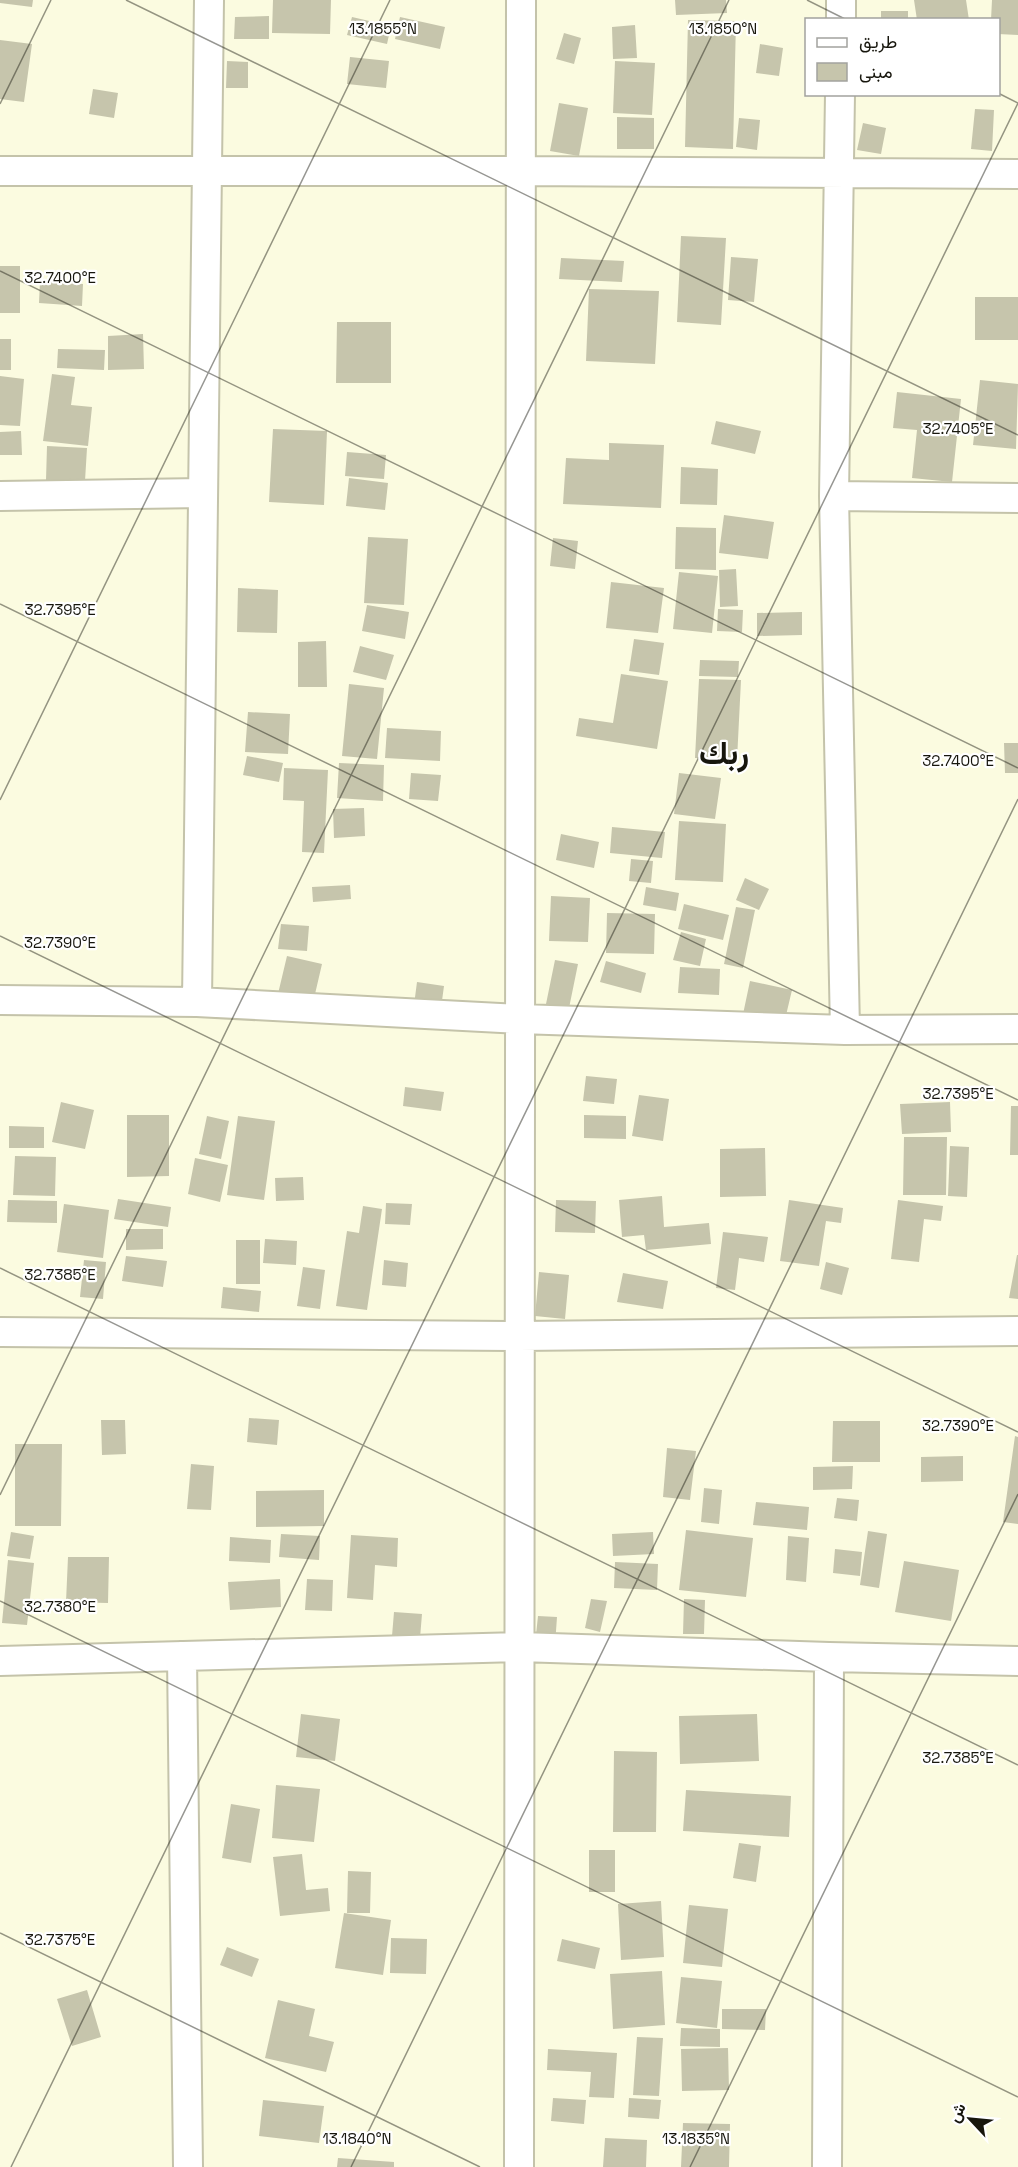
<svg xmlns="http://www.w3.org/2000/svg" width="1018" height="2167" viewBox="0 0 1018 2167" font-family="'Space Grotesk',Vazirmatn,sans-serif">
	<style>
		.building { fill: #c6c5ac }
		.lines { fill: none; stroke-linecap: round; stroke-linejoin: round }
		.minor-casing { stroke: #c4c3aa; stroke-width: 32 }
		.minor { stroke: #fff; stroke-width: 28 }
		.ticks { fill: none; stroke: #17160d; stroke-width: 1.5; stroke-opacity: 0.45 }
		.labels { text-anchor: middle; stroke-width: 4.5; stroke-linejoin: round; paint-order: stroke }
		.town-label { font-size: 32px; font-weight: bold; fill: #17160d; stroke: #fff }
		.ticks-label { font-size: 15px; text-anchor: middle; fill: #17160d; stroke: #fff; stroke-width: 4.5; stroke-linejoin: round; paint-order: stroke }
	</style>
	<rect width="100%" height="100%" fill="#fbfbe0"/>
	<path class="building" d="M 0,0 L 33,0 L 32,7 L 0,3 Z
		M 273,0 L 331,0 L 330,34 L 272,33 Z
		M 675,0 L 726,0 L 727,13 L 676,15 Z
		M 914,0 L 966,0 L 969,20 L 917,20 Z
		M 992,0 L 1018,0 L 1018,35 L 998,34 L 998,20 L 991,20 Z
		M 881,11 L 908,11 L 908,20 L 881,20 Z
		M 269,16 L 269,39 L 234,39 L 235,17 Z
		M 352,17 L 391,26 L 387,44 L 347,35 Z
		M 400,17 L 445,27 L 440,49 L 395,39 Z
		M 688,20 L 736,21 L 733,149 L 685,147 Z
		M 635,25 L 637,58 L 613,59 L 612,27 Z
		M 564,33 L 581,38 L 574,64 L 556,59 Z
		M 0,40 L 32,44 L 24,102 L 0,99 Z
		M 760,44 L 783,48 L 779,76 L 756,73 Z
		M 350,57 L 389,61 L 386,88 L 347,84 Z
		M 227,61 L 248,62 L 248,88 L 226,88 Z
		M 615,61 L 655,63 L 652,115 L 613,113 Z
		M 93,89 L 118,93 L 114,118 L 89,114 Z
		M 559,103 L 588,108 L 579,156 L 550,151 Z
		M 975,109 L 994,110 L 992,151 L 971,149 Z
		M 617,117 L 654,118 L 654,149 L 617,149 Z
		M 739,118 L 760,120 L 757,150 L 736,147 Z
		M 863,123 L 886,128 L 881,154 L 857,150 Z
		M 681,236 L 726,238 L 721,325 L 677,322 Z
		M 731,257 L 758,259 L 754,302 L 728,300 Z
		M 561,258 L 624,261 L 622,282 L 559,279 Z
		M 0,266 L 20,266 L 20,313 L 0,313 Z
		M 40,281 L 83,284 L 82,306 L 39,303 Z
		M 589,289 L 659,291 L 655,364 L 586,361 Z
		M 975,297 L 1018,297 L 1018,340 L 975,340 Z
		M 337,322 L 391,322 L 391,383 L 336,383 Z
		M 143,334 L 144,369 L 108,370 L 108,336 Z
		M 0,339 L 11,339 L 11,370 L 0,370 Z
		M 58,349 L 105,350 L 104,370 L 57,368 Z
		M 52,374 L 75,377 L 71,405 L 92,407 L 88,446 L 43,441 Z
		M 0,376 L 24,379 L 20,426 L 0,425 Z
		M 980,380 L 1018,384 L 1016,449 L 973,445 Z
		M 897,392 L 961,399 L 952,482 L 912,478 L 917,430 L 893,428 Z
		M 716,421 L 761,431 L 755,454 L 711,444 Z
		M 273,429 L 327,431 L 324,505 L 269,502 Z
		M 21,431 L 22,455 L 0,455 L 0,432 Z
		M 609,443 L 664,445 L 661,508 L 563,504 L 566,458 L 609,460 Z
		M 47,446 L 87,448 L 85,481 L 46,480 Z
		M 347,452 L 386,455 L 384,479 L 345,476 Z
		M 681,467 L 718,469 L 717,505 L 680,504 Z
		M 349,478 L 388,483 L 385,510 L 346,506 Z
		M 724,515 L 774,522 L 768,559 L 719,553 Z
		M 676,527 L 716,528 L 716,570 L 675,569 Z
		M 368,537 L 408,539 L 404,605 L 364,603 Z
		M 553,538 L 578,541 L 575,569 L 550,566 Z
		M 736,569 L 738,606 L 720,607 L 719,570 Z
		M 679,572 L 718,576 L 712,633 L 673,629 Z
		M 611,582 L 664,588 L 658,633 L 606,628 Z
		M 238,588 L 278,590 L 277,633 L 237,632 Z
		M 367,605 L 409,612 L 405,639 L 362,631 Z
		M 718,609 L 743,610 L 742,632 L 717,631 Z
		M 802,612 L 802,635 L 757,636 L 757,613 Z
		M 634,639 L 664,643 L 659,675 L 629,671 Z
		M 326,641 L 327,687 L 298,687 L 298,642 Z
		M 360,646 L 394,655 L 386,680 L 353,672 Z
		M 700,660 L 739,661 L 738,677 L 699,676 Z
		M 621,674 L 668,681 L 657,749 L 576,736 L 579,718 L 613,723 Z
		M 699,679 L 741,680 L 737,760 L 695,758 Z
		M 349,684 L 384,688 L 377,759 L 342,756 Z
		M 248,712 L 290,714 L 288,754 L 245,752 Z
		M 387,728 L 441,731 L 440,761 L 385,758 Z
		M 1004,743 L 1018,743 L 1018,773 L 1005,773 Z
		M 247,756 L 283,763 L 279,782 L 243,775 Z
		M 339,763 L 384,765 L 383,801 L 337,798 Z
		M 284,768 L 328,770 L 324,853 L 302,852 L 304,801 L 283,800 Z
		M 411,773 L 441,775 L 438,801 L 409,799 Z
		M 679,773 L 721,778 L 715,819 L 674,814 Z
		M 364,808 L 365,836 L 334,838 L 333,809 Z
		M 679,821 L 726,824 L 723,882 L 675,880 Z
		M 612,827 L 665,832 L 662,858 L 610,853 Z
		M 561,834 L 599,842 L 594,868 L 556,860 Z
		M 631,859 L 653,861 L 651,883 L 629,881 Z
		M 745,878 L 769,889 L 759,910 L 736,900 Z
		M 350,885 L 351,899 L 313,902 L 312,887 Z
		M 646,887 L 679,893 L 676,911 L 643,905 Z
		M 551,896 L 590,898 L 588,942 L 549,941 Z
		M 684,904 L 729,915 L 723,940 L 678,929 Z
		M 736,907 L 755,910 L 743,968 L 724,964 Z
		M 607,913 L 655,914 L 654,954 L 606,953 Z
		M 281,924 L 309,926 L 307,951 L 278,949 Z
		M 681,932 L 706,939 L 700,966 L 673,960 Z
		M 287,956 L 322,964 L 312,1007 L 277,998 Z
		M 555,960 L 578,964 L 569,1008 L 546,1004 Z
		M 606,961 L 646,973 L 641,993 L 600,982 Z
		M 680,967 L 720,969 L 719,995 L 678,993 Z
		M 750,981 L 792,990 L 783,1028 L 742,1019 Z
		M 417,982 L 444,986 L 441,1008 L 414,1005 Z
		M 586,1076 L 617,1079 L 614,1104 L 583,1101 Z
		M 405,1087 L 444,1092 L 441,1111 L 403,1106 Z
		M 639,1095 L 669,1099 L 663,1141 L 632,1136 Z
		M 61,1102 L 94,1110 L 85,1149 L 52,1142 Z
		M 950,1102 L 951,1132 L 902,1134 L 900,1104 Z
		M 1011,1106 L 1018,1106 L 1018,1155 L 1010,1155 Z
		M 127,1115 L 169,1115 L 169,1176 L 127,1177 Z
		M 584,1115 L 626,1116 L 626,1139 L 584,1138 Z
		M 207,1116 L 229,1121 L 221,1159 L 199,1154 Z
		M 238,1116 L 275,1121 L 264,1200 L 227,1195 Z
		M 9,1126 L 44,1127 L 44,1148 L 9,1148 Z
		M 904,1137 L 947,1137 L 946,1195 L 903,1195 Z
		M 950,1146 L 969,1147 L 967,1197 L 948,1196 Z
		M 765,1148 L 766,1196 L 720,1197 L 720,1149 Z
		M 15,1156 L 56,1157 L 55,1196 L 13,1195 Z
		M 195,1158 L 228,1165 L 220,1202 L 188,1194 Z
		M 303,1177 L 304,1200 L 276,1201 L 275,1178 Z
		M 662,1196 L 664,1227 L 709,1223 L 711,1244 L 646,1250 L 644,1235 L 622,1237 L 619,1200 Z
		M 118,1199 L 171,1207 L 168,1227 L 114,1219 Z
		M 8,1200 L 57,1201 L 57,1223 L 7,1222 Z
		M 556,1200 L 596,1201 L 595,1233 L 555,1232 Z
		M 789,1200 L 843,1208 L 841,1223 L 826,1221 L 819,1266 L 780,1261 Z
		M 898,1200 L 943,1206 L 941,1221 L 924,1219 L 919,1262 L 891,1259 Z
		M 386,1203 L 412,1204 L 410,1225 L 385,1224 Z
		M 64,1204 L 109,1210 L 103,1258 L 57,1252 Z
		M 363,1206 L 382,1209 L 367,1310 L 336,1306 L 347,1231 L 359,1233 Z
		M 126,1229 L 163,1229 L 163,1249 L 126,1250 Z
		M 723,1232 L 768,1237 L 764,1262 L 739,1258 L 735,1290 L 716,1288 Z
		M 265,1239 L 297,1241 L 296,1265 L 263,1263 Z
		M 236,1240 L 260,1240 L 260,1284 L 236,1284 Z
		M 1017,1255 L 1018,1255 L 1018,1299 L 1009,1298 Z
		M 126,1256 L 167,1261 L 163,1287 L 122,1281 Z
		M 84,1260 L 106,1262 L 103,1299 L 80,1297 Z
		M 384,1260 L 408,1263 L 406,1287 L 382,1285 Z
		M 826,1262 L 849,1268 L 842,1295 L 820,1289 Z
		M 303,1267 L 325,1270 L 320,1309 L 297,1306 Z
		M 539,1272 L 569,1275 L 565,1319 L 535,1316 Z
		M 623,1273 L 668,1281 L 663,1309 L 617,1302 Z
		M 223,1287 L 261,1291 L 259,1312 L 221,1308 Z
		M 249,1418 L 279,1420 L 277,1445 L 247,1442 Z
		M 101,1420 L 125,1420 L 126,1454 L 102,1455 Z
		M 833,1421 L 880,1421 L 880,1462 L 832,1462 Z
		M 1015,1436 L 1018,1437 L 1018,1524 L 1003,1522 Z
		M 15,1444 L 62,1444 L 61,1526 L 15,1526 Z
		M 667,1448 L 696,1451 L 690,1500 L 663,1497 Z
		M 963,1456 L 963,1481 L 921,1482 L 921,1457 Z
		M 191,1464 L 214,1466 L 211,1510 L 187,1509 Z
		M 853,1466 L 852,1489 L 813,1490 L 813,1467 Z
		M 704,1488 L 722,1490 L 719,1524 L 701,1522 Z
		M 324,1490 L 324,1526 L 256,1527 L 256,1491 Z
		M 837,1498 L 859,1500 L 857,1521 L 834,1518 Z
		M 756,1502 L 809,1507 L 807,1530 L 753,1525 Z
		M 686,1530 L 753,1538 L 746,1597 L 679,1590 Z
		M 868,1531 L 887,1534 L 879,1588 L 860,1585 Z
		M 11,1532 L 34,1536 L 30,1559 L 7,1556 Z
		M 653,1532 L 654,1554 L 613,1556 L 612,1534 Z
		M 281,1534 L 320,1536 L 319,1560 L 279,1557 Z
		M 351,1535 L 398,1538 L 397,1567 L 375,1565 L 373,1600 L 347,1598 Z
		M 788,1536 L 809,1538 L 806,1582 L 786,1580 Z
		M 230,1537 L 271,1540 L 270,1563 L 229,1561 Z
		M 835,1549 L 862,1552 L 860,1576 L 833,1573 Z
		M 68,1557 L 109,1557 L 108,1603 L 66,1602 Z
		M 8,1560 L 34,1563 L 27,1625 L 2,1623 Z
		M 904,1561 L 959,1570 L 951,1621 L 895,1612 Z
		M 615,1562 L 658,1564 L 657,1590 L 614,1588 Z
		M 280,1579 L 281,1607 L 230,1610 L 228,1582 Z
		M 307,1579 L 333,1580 L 332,1611 L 305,1610 Z
		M 591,1599 L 607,1601 L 600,1632 L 585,1628 Z
		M 684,1599 L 705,1600 L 704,1634 L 683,1634 Z
		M 394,1612 L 422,1614 L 420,1638 L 392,1636 Z
		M 538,1616 L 557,1617 L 555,1645 L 535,1644 Z
		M 301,1714 L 340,1719 L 335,1761 L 296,1757 Z
		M 757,1714 L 759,1761 L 680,1764 L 679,1716 Z
		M 614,1751 L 657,1752 L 656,1832 L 613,1832 Z
		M 276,1785 L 320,1789 L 314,1842 L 272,1838 Z
		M 686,1790 L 791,1796 L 789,1837 L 683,1831 Z
		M 231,1804 L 260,1809 L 251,1863 L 222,1858 Z
		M 739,1843 L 761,1846 L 756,1882 L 733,1878 Z
		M 589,1850 L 615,1850 L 615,1892 L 589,1892 Z
		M 302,1854 L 306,1890 L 328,1888 L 330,1911 L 280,1916 L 273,1857 Z
		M 348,1871 L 371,1872 L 370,1913 L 347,1913 Z
		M 661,1901 L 664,1957 L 621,1960 L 618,1904 Z
		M 689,1905 L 728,1909 L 722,1967 L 683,1963 Z
		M 344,1913 L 391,1920 L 383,1975 L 335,1968 Z
		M 391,1938 L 427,1939 L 426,1974 L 390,1973 Z
		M 562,1939 L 600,1948 L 595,1969 L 557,1961 Z
		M 227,1947 L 259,1959 L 252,1977 L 220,1965 Z
		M 662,1971 L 665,2025 L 613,2029 L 610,1974 Z
		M 681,1977 L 722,1981 L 717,2028 L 676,2023 Z
		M 87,1990 L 101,2037 L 72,2046 L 57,1999 Z
		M 278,2000 L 315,2009 L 309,2036 L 334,2042 L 326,2072 L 265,2058 Z
		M 722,2009 L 766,2009 L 765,2030 L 722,2029 Z
		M 681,2028 L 720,2029 L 720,2047 L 680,2046 Z
		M 637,2037 L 663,2038 L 659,2096 L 633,2095 Z
		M 728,2048 L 729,2090 L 682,2091 L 681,2049 Z
		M 548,2049 L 617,2053 L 614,2098 L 589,2097 L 591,2072 L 547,2070 Z
		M 553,2098 L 586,2100 L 584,2124 L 551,2121 Z
		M 629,2098 L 661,2100 L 659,2119 L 628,2117 Z
		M 263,2100 L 324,2106 L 319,2143 L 259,2136 Z
		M 683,2123 L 730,2124 L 729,2167 L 681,2167 Z
		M 605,2138 L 647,2140 L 646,2167 L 603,2167 Z
		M 338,2158 L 394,2162 L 394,2167 L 337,2167 Z"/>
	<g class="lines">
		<g class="minor-casing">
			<path id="minor" d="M 841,20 L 841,0
				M 840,94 L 834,496 L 845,1030
				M 0,171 L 520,171 L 1018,174
				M 0,496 L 203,493
				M 834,496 L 1018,498
				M 0,1000 L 197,1002 L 520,1019 L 845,1030 L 1018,1029
				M 197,1002 L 209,0
				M 0,1332 L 520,1336 L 1018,1331
				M 182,1656 L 188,2167
				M 0,1661 L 520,1647 L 829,1657 L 1018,1661
				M 519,2167 L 521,0
				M 827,2167 L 829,1657"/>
		</g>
		<use href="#minor" class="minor"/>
	</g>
	<path class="ticks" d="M 126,0 L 1018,435M 807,0 L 847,20M 998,93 L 1018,103M 0,104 L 51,0M 0,271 L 1018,768M 0,604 L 1018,1100M 0,800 L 390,0M 0,936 L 1018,1432M 0,1268 L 1018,1765M 0,1495 L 729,0M 0,1601 L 1018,2097M 0,1933 L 480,2167M 11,2167 L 1018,103M 351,2167 L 1018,799M 690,2167 L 1018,1494"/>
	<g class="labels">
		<g class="town-label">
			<text x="724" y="764">ربك</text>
		</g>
	</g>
	<g class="ticks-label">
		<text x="383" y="34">13.1855°N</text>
		<text x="723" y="34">13.1850°N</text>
		<text x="60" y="283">32.7400°E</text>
		<text x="958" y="434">32.7405°E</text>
		<text x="60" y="615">32.7395°E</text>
		<text x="958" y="766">32.7400°E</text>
		<text x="60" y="948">32.7390°E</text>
		<text x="958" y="1099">32.7395°E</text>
		<text x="60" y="1280">32.7385°E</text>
		<text x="958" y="1431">32.7390°E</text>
		<text x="60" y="1612">32.7380°E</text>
		<text x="958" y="1763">32.7385°E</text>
		<text x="60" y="1945">32.7375°E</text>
		<text x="357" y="2144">13.1840°N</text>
		<text x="696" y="2144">13.1835°N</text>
	</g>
	<rect x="805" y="18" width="195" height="78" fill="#ffffff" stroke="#a2a29e" stroke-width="1.5"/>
	<rect x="817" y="38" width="30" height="9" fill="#ffffff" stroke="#a2a29e" stroke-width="1.5"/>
	<text x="859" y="48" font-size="18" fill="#17160d">طريق</text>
	<rect x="817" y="63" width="30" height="18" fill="#c6c5ac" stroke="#a2a29e" stroke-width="1.5"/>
	<text x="859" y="78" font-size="18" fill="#17160d">مبنى</text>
	<g transform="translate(970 2119) rotate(296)" stroke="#ffffff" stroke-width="4.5" paint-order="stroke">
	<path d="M0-4.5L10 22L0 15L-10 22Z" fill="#17160d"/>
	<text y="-9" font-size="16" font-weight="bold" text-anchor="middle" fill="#17160d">ش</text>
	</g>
</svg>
